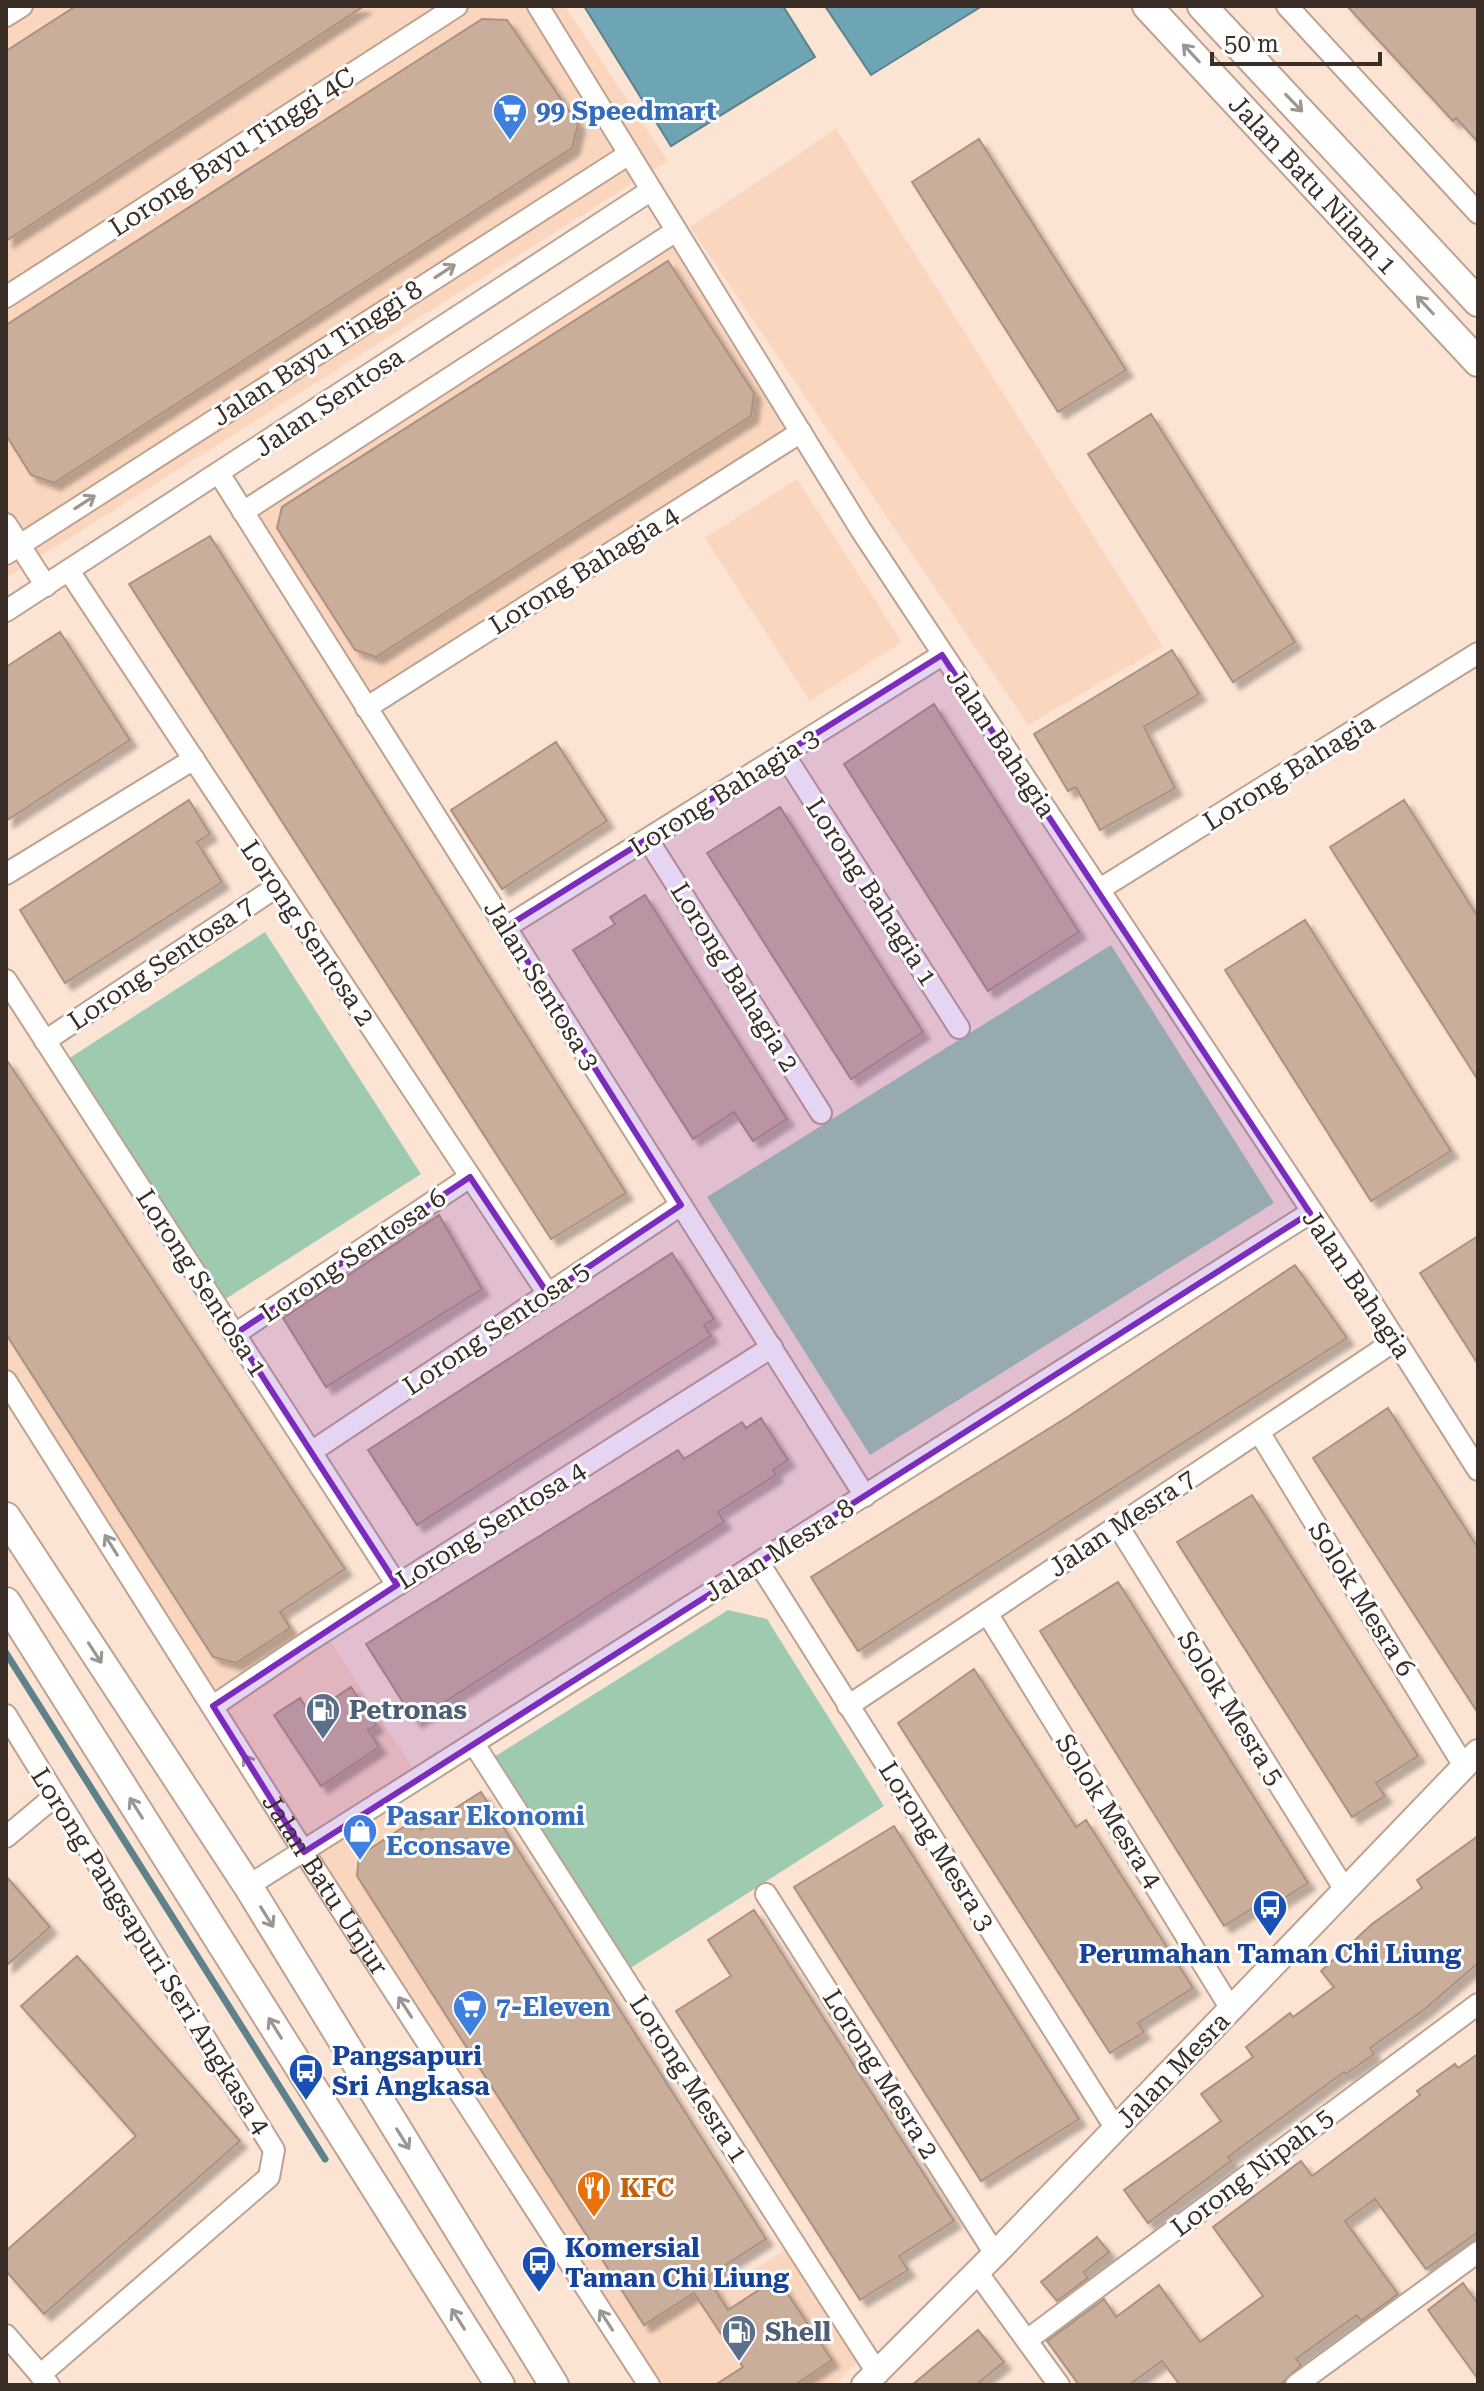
<svg xmlns="http://www.w3.org/2000/svg" width="1484" height="2391" viewBox="0 0 1484 2391" font-family="'Roboto Serif',serif">
	<style>
		.built { fill: #fad6bf }
		.green { fill: #9ecab0 }
		.water { fill: #6ea5b4; stroke: #5e818a; stroke-width: 2 }
		.lines { fill: none; stroke-linecap: round; stroke-linejoin: round }
		.stream { stroke: #5e818a; stroke-width: 7 }
		.building { fill: #caae9c; stroke: #ad9180; stroke-width: 2; filter: url(#shadow) }
		.minor-casing { stroke: #bea290; stroke-width: 24 }
		.tertiary-casing { stroke: #bea290; stroke-width: 28 }
		.secondary-casing { stroke: #bea290; stroke-width: 32 }
		.minor { stroke: #fff; stroke-width: 20 }
		.tertiary { stroke: #fff; stroke-width: 24 }
		.secondary { stroke: #fff; stroke-width: 28 }
		.oneway { stroke: #9c9693 }
		.marked { fill: #7b2cbf; fill-opacity: 0.2; stroke: #7b2cbf; stroke-width: 6; stroke-linejoin: round }
		.labels { text-anchor: middle; stroke-width: 6; stroke-linejoin: round; paint-order: stroke }
		.shop-label { font-size: 26px; font-weight: bold; fill: #366cbe; stroke: #fff; text-anchor: start }
		.street-label { font-size: 26px; fill: #3a2e27; stroke: #fff }
		.service-label { font-size: 26px; font-weight: bold; fill: #4e5e75; stroke: #fff; text-anchor: start }
		.transit-label { font-size: 26px; font-weight: bold; fill: #164399; stroke: #fff; text-anchor: start }
		.food-label { font-size: 26px; font-weight: bold; fill: #c56008; stroke: #fff; text-anchor: start }
	</style>
	<defs>
		<filter id="shadow"><feDropShadow dx="7" dy="7" stdDeviation="2" flood-color="#0004"/></filter>
	</defs>
	<rect width="100%" height="100%" fill="#fce4d5"/>
	<path class="built" d="M 6,6 L 565,6 L 668,161 L 6,578 Z
		M 836,129 L 1163,646 L 1028,725 L 690,227 Z
		M 672,245 L 788,429 L 370,694 L 256,516 Z
		M 797,479 L 902,642 L 810,701 L 705,538 Z
		M 6,1191 L 309,1651 L 329,1639 L 413,1769 L 389,1785 L 716,2294 L 788,2248 L 859,2362 L 833,2385 L 660,2385 L 6,1365 Z"/>
	<path class="green" d="M 265,932 L 421,1174 L 224,1300 L 68,1059 Z
		M 1111,945 L 1274,1203 L 870,1455 L 707,1197 Z
		M 728,1610 L 767,1619 L 884,1806 L 629,1969 L 494,1757 Z"/>
	<path class="water" d="M 584,6 L 783,6 L 815,57 L 671,146 Z
		M 825,6 L 982,6 L 871,75 Z"/>
	<g class="lines">
		<path class="stream" d="M 6,1653 L 325,2159"/>
	</g>
	<path class="building" d="M 76,6 L 364,6 L 6,241 L 6,51 Z
		M 1347,6 L 1478,6 L 1478,142 L 1456,118 L 1453,121 Z
		M 482,19 L 507,20 L 578,124 L 572,148 L 54,483 L 31,475 L 6,435 L 6,325 Z
		M 979,139 L 1126,370 L 1058,412 L 912,182 Z
		M 668,261 L 754,393 L 751,416 L 376,657 L 355,650 L 277,528 L 282,507 Z
		M 1151,414 L 1295,642 L 1233,682 L 1088,454 Z
		M 210,536 L 626,1193 L 551,1239 L 129,584 Z
		M 60,632 L 130,740 L 6,821 L 6,667 Z
		M 1172,650 L 1199,694 L 1144,727 L 1175,788 L 1100,830 L 1076,787 L 1068,791 L 1034,734 Z
		M 934,704 L 1079,932 L 988,991 L 844,764 Z
		M 556,742 L 607,821 L 502,889 L 451,810 Z
		M 189,800 L 210,834 L 197,842 L 222,882 L 65,983 L 20,910 Z
		M 1404,800 L 1478,917 L 1478,1080 L 1330,847 Z
		M 780,807 L 923,1032 L 851,1079 L 707,853 Z
		M 645,895 L 787,1119 L 753,1141 L 734,1112 L 693,1139 L 573,950 L 615,924 L 610,917 Z
		M 1305,920 L 1451,1151 L 1371,1201 L 1225,970 Z
		M 6,1059 L 345,1569 L 280,1612 L 290,1628 L 236,1663 L 213,1657 L 6,1334 Z
		M 439,1215 L 482,1289 L 326,1387 L 283,1318 Z
		M 1478,1236 L 1478,1364 L 1420,1273 Z
		M 672,1253 L 714,1319 L 704,1325 L 711,1336 L 417,1525 L 368,1450 Z
		M 1295,1265 L 1347,1338 L 858,1651 L 811,1577 L 1069,1416 Z
		M 1388,1408 L 1478,1548 L 1478,1713 L 1313,1458 Z
		M 761,1418 L 788,1460 L 773,1470 L 776,1475 L 718,1512 L 724,1522 L 415,1721 L 366,1644 L 678,1450 L 684,1459 L 742,1422 L 746,1428 Z
		M 1252,1495 L 1418,1756 L 1376,1783 L 1385,1796 L 1352,1817 L 1177,1542 Z
		M 1118,1582 L 1308,1883 L 1270,1907 L 1266,1900 L 1224,1926 L 1040,1631 Z
		M 974,1669 L 1076,1827 L 1086,1820 L 1193,1988 L 1138,2023 L 1144,2032 L 1110,2053 L 898,1723 Z
		M 351,1687 L 376,1725 L 368,1730 L 379,1747 L 321,1786 L 274,1715 L 300,1698 L 307,1709 L 320,1700 L 324,1705 Z
		M 481,1792 L 766,2239 L 707,2277 L 728,2310 L 777,2278 L 832,2360 L 795,2385 L 715,2385 L 743,2367 L 694,2293 L 644,2325 L 357,1876 L 359,1856 L 414,1820 L 421,1830 Z
		M 894,1826 L 1079,2119 L 981,2181 L 794,1887 Z
		M 1478,1836 L 1478,1963 L 1425,2009 L 1370,2048 L 1374,2054 L 1346,2074 L 1344,2072 L 1228,2157 L 1231,2161 L 1148,2223 L 1124,2190 L 1221,2121 L 1201,2094 L 1253,2057 L 1246,2047 L 1290,2013 L 1293,2017 L 1334,1987 L 1321,1971 L 1372,1924 L 1422,1888 L 1417,1880 Z
		M 6,1876 L 50,1927 L 6,1966 Z
		M 754,1910 L 954,2221 L 899,2256 L 908,2270 L 860,2300 L 676,2011 L 731,1976 L 708,1940 Z
		M 77,1956 L 240,2141 L 44,2314 L 6,2271 L 6,2251 L 136,2136 L 21,2006 Z
		M 1478,2054 L 1478,2232 L 1426,2269 L 1375,2199 L 1345,2221 L 1398,2294 L 1361,2321 L 1357,2315 L 1296,2359 L 1301,2365 L 1280,2385 L 1180,2385 L 1162,2361 L 1129,2385 L 1079,2385 L 1047,2341 L 1104,2299 L 1116,2317 L 1159,2285 L 1200,2342 L 1263,2296 L 1213,2227 L 1301,2161 L 1312,2176 L 1420,2095 L 1417,2091 L 1455,2064 L 1458,2068 Z
		M 1097,2237 L 1109,2252 L 1084,2272 L 1088,2278 L 1057,2301 L 1041,2282 Z
		M 1463,2283 L 1478,2304 L 1478,2379 L 1428,2310 Z
		M 978,2330 L 1004,2362 L 976,2385 L 912,2385 Z"/>
	<g class="lines">
		<g class="minor-casing">
			<g id="minor">
				<path d="M 538,6 L 861,530 L 1351,1270 L 1478,1470"/>
				<path d="M 1287,6 L 1478,213"/>
				<path d="M 6,16 L 22,6"/>
				<path d="M 6,297 L 457,6"/>
				<path d="M 220,475 L 865,1496"/>
				<path d="M 243,512 L 676,231"/>
				<path d="M 6,524 L 46,586"/>
				<path d="M 6,554 L 629,154"/>
				<path d="M 69,571 L 548,1294"/>
				<path d="M 6,611 L 650,191"/>
				<path d="M 366,708 L 801,432"/>
				<path d="M 785,756 L 959,1028"/>
				<path d="M 648,840 L 821,1113"/>
				<path d="M 6,874 L 194,759"/>
				<path d="M 1100,889 L 1478,653"/>
				<path d="M 506,927 L 942,655"/>
				<path d="M 6,980 L 397,1585"/>
				<path d="M 45,1041 L 278,886"/>
				<path d="M 235,1334 L 470,1177"/>
				<path id="s1" d="M 6,1381 L 304,1852 L 649,2385"/>
				<path d="M 1259,1432 L 1464,1766"/>
				<path d="M 311,1452 L 681,1205"/>
				<path d="M 1118,1526 L 1345,1890"/>
				<path d="M 759,1563 L 1116,2129"/>
				<path d="M 987,1613 L 1231,2009"/>
				<path d="M 213,1706 L 309,1641 L 772,1347"/>
				<path d="M 848,1706 L 1396,1340"/>
				<path d="M 6,1715 L 274,2150 L 269,2177 L 40,2375"/>
				<path d="M 474,1744 L 878,2374"/>
				<path d="M 6,1837 L 55,1796"/>
				<path d="M 248,1886 L 1310,1213"/>
				<path d="M 766,1894 L 995,2254"/>
				<path d="M 977,2272 L 1059,2385"/>
				<path d="M 6,2335 L 49,2385"/>
				<path d="M 1027,2340 L 1478,2004"/>
				<path d="M 1296,2385 L 1478,2252"/>
			</g>
		</g>
		<g class="tertiary-casing">
			<path id="tertiary" d="M 864,2385 L 995,2254 L 1478,1752"/>
		</g>
		<g class="secondary-casing">
			<g id="secondary">
				<path id="s2" d="M 1147,6 L 1478,362"/>
				<path d="M 1202,6 L 1478,302"/>
				<path d="M 6,1517 L 248,1886 L 554,2385"/>
				<path d="M 6,1602 L 500,2385"/>
			</g>
		</g>
		<use href="#minor" class="minor"/>
		<use href="#tertiary" class="tertiary"/>
		<use href="#secondary" class="secondary"/>
	</g>
	<defs><path id="oneway-shaft" d="M-6 0H5M1.5-3L5.5 0L1.5 3" fill="none" stroke-width="1.6" stroke-linecap="round" stroke-linejoin="round" transform="scale(2)"/></defs>
	<g class="oneway">
		<use href="#oneway-shaft" transform="translate(1191 53) rotate(-133)"/>
		<use href="#oneway-shaft" transform="translate(1294 103) rotate(46)"/>
		<use href="#oneway-shaft" transform="translate(445 271) rotate(-33)"/>
		<use href="#oneway-shaft" transform="translate(1425 305) rotate(-133)"/>
		<use href="#oneway-shaft" transform="translate(85 502) rotate(-33)"/>
		<use href="#oneway-shaft" transform="translate(111 1545) rotate(-122)"/>
		<use href="#oneway-shaft" transform="translate(95 1653) rotate(57)"/>
		<use href="#oneway-shaft" transform="translate(250 1765) rotate(-122)"/>
		<use href="#oneway-shaft" transform="translate(136 1808) rotate(-122)"/>
		<use href="#oneway-shaft" transform="translate(267 1917) rotate(58)"/>
		<use href="#oneway-shaft" transform="translate(405 2007) rotate(-123)"/>
		<use href="#oneway-shaft" transform="translate(275 2028) rotate(-122)"/>
		<use href="#oneway-shaft" transform="translate(403 2139) rotate(58)"/>
		<use href="#oneway-shaft" transform="translate(458 2319) rotate(-122)"/>
		<use href="#oneway-shaft" transform="translate(606 2320) rotate(-123)"/>
	</g>
	<path class="marked" d="M 942,655 L 1310,1213 L 304,1852 L 213,1706 L 397,1585 L 235,1334 L 470,1177 L 548,1294 L 681,1205 L 506,927 Z"/>
	<defs>
		<g id="supermarket-pin" transform="scale(1.8)"><path d="M0 17L-7.5 6A9.5 9.5 0 1 1 7.5 6Z" fill="#3f7fe0" stroke="#fff"/><path d="M-6-5.5h2.5l.6 2H6L4.5 2H-2.5L-4.4-4H-6ZM-1.5 3.2a1.3 1.3 0 1 0 .1 0ZM3 3.2a1.3 1.3 0 1 0 .1 0Z" fill="#fff"/></g>
		<g id="fuel-pin" transform="scale(1.8)"><path d="M0 17L-7.5 6A9.5 9.5 0 1 1 7.5 6Z" fill="#5c6f8a" stroke="#fff"/><path d="M-5.5-6h7V0h2V4h1.3V-2.5L3-4.5l.8-.8L6-3V5H2.5V1h-1V6h-7ZM-4.2-4.7v3.2H.2V-4.7Z" fill="#fff"/></g>
		<g id="shop-pin" transform="scale(1.8)"><path d="M0 17L-7.5 6A9.5 9.5 0 1 1 7.5 6Z" fill="#3f7fe0" stroke="#fff"/><path d="M-5-2.5h2.3a2.7 3.5 0 0 1 5.4 0H5L5.5 6h-11ZM-1.5-2.5h3a1.5 2.3 0 0 0-3 0Z" fill="#fff"/></g>
		<g id="bus-pin" transform="scale(1.8)"><path d="M0 17L-7.5 6A9.5 9.5 0 1 1 7.5 6Z" fill="#1a4fb4" stroke="#fff"/><path d="M-5-6H5V4H4V6H2V4H-2V6H-4V4H-5ZM-3.5-4V0h7V-4ZM-3.5 1.2v1.5H-2V1.2ZM2 1.2v1.5H3.5V1.2Z" fill="#fff"/></g>
		<g id="restaurant-pin" transform="scale(1.8)"><path d="M0 17L-7.5 6A9.5 9.5 0 1 1 7.5 6Z" fill="#e8710a" stroke="#fff"/><path d="M-5-6h1v4h1v-4h1v4h1v-4h1v5L-1.5 .5V6h-2V.5L-5-1ZM5-6V6H3V1.5H1.5Q1.5-4 5-6Z" fill="#fff"/></g>
	</defs>
	<g fill-rule="evenodd">
		<use href="#supermarket-pin" x="510" y="111"/>
		<use href="#fuel-pin" x="323" y="1710"/>
		<use href="#shop-pin" x="360" y="1831"/>
		<use href="#bus-pin" x="1270" y="1907"/>
		<use href="#supermarket-pin" x="470" y="2007"/>
		<use href="#bus-pin" x="306" y="2071"/>
		<use href="#restaurant-pin" x="594" y="2188"/>
		<use href="#bus-pin" x="539" y="2263"/>
		<use href="#fuel-pin" x="739" y="2332"/>
	</g>
	<g class="labels">
		<g class="shop-label">
			<text x="536" y="120">99 Speedmart</text>
			<text x="386" y="1825">Pasar Ekonomi<tspan x="386" dy="30">Econsave</tspan></text>
			<text x="496" y="2016">7-Eleven</text>
		</g>
		<g class="street-label">
			<text transform="translate(232 152) rotate(-33)" y="9">Lorong Bayu Tinggi 4C</text>
			<text dy="9" stroke="none"><textPath href="#s2" startOffset="244">Jalan Batu Nilam 1</textPath></text>
			<text transform="translate(317 353) rotate(-33)" y="9">Jalan Bayu Tinggi 8</text>
			<text transform="translate(329 402) rotate(-34)" y="9">Jalan Sentosa</text>
			<text transform="translate(584 570) rotate(-32)" y="9">Lorong Bahagia 4</text>
			<text transform="translate(1001 743) rotate(56)" y="9">Jalan Bahagia</text>
			<text transform="translate(1289 772) rotate(-32)" y="9">Lorong Bahagia</text>
			<text transform="translate(724 792) rotate(-32)" y="9">Lorong Bahagia 3</text>
			<text transform="translate(872 892) rotate(57)" y="9">Lorong Bahagia 1</text>
			<text transform="translate(308 933) rotate(56)" y="9">Lorong Sentosa 2</text>
			<text transform="translate(161 963) rotate(-34)" y="9">Lorong Sentosa 7</text>
			<text transform="translate(735 977) rotate(58)" y="9">Lorong Bahagia 2</text>
			<text transform="translate(542 985) rotate(58)" y="9">Jalan Sentosa 3</text>
			<text transform="translate(353 1255) rotate(-34)" y="9">Lorong Sentosa 6</text>
			<text transform="translate(202 1283) rotate(57)" y="9">Lorong Sentosa 1</text>
			<text transform="translate(1357 1284) rotate(56)" y="9">Jalan Bahagia</text>
			<text transform="translate(496 1328) rotate(-34)" y="9">Lorong Sentosa 5</text>
			<text transform="translate(1122 1523) rotate(-34)" y="9">Jalan Mesra 7</text>
			<text transform="translate(491 1525) rotate(-32)" y="9">Lorong Sentosa 4</text>
			<text transform="translate(779 1550) rotate(-32)" y="9">Jalan Mesra 8</text>
			<text transform="translate(1362 1599) rotate(58)" y="9">Solok Mesra 6</text>
			<text transform="translate(1231 1708) rotate(58)" y="9">Solok Mesra 5</text>
			<text transform="translate(1109 1811) rotate(58)" y="9">Solok Mesra 4</text>
			<text transform="translate(937 1846) rotate(58)" y="9">Lorong Mesra 3</text>
			<text dy="9" stroke="none"><textPath href="#s1" startOffset="596">Jalan Batu Unjur</textPath></text>
			<text transform="translate(151 1951) rotate(58)" y="9">Lorong Pangsapuri Seri Angkasa 4</text>
			<text transform="translate(1173 2070) rotate(-46)" y="9">Jalan Mesra</text>
			<text transform="translate(881 2074) rotate(58)" y="9">Lorong Mesra 2</text>
			<text transform="translate(689 2079) rotate(57)" y="9">Lorong Mesra 1</text>
			<text transform="translate(1252 2172) rotate(-37)" y="9">Lorong Nipah 5</text>
		</g>
		<g class="service-label">
			<text x="349" y="1719">Petronas</text>
			<text x="765" y="2341">Shell</text>
		</g>
		<g class="transit-label">
			<text x="1270" y="1963" text-anchor="middle">Perumahan Taman Chi Liung</text>
			<text x="332" y="2065">Pangsapuri<tspan x="332" dy="30">Sri Angkasa</tspan></text>
			<text x="565" y="2257">Komersial<tspan x="565" dy="30">Taman Chi Liung</tspan></text>
		</g>
		<g class="food-label">
			<text x="620" y="2197">KFC</text>
		</g>
	</g>
	<rect width="1484" height="2391" fill="none" stroke="#3a2e27" stroke-width="16"/>
	<path d="M1212 52v12h168v-12" fill="none" stroke="#3a2e27" stroke-width="4"/>
	<text x="1224" y="52" font-size="24" fill="#3a2e27" stroke="#ffffff" stroke-width="6" paint-order="stroke">50 m</text>
</svg>
